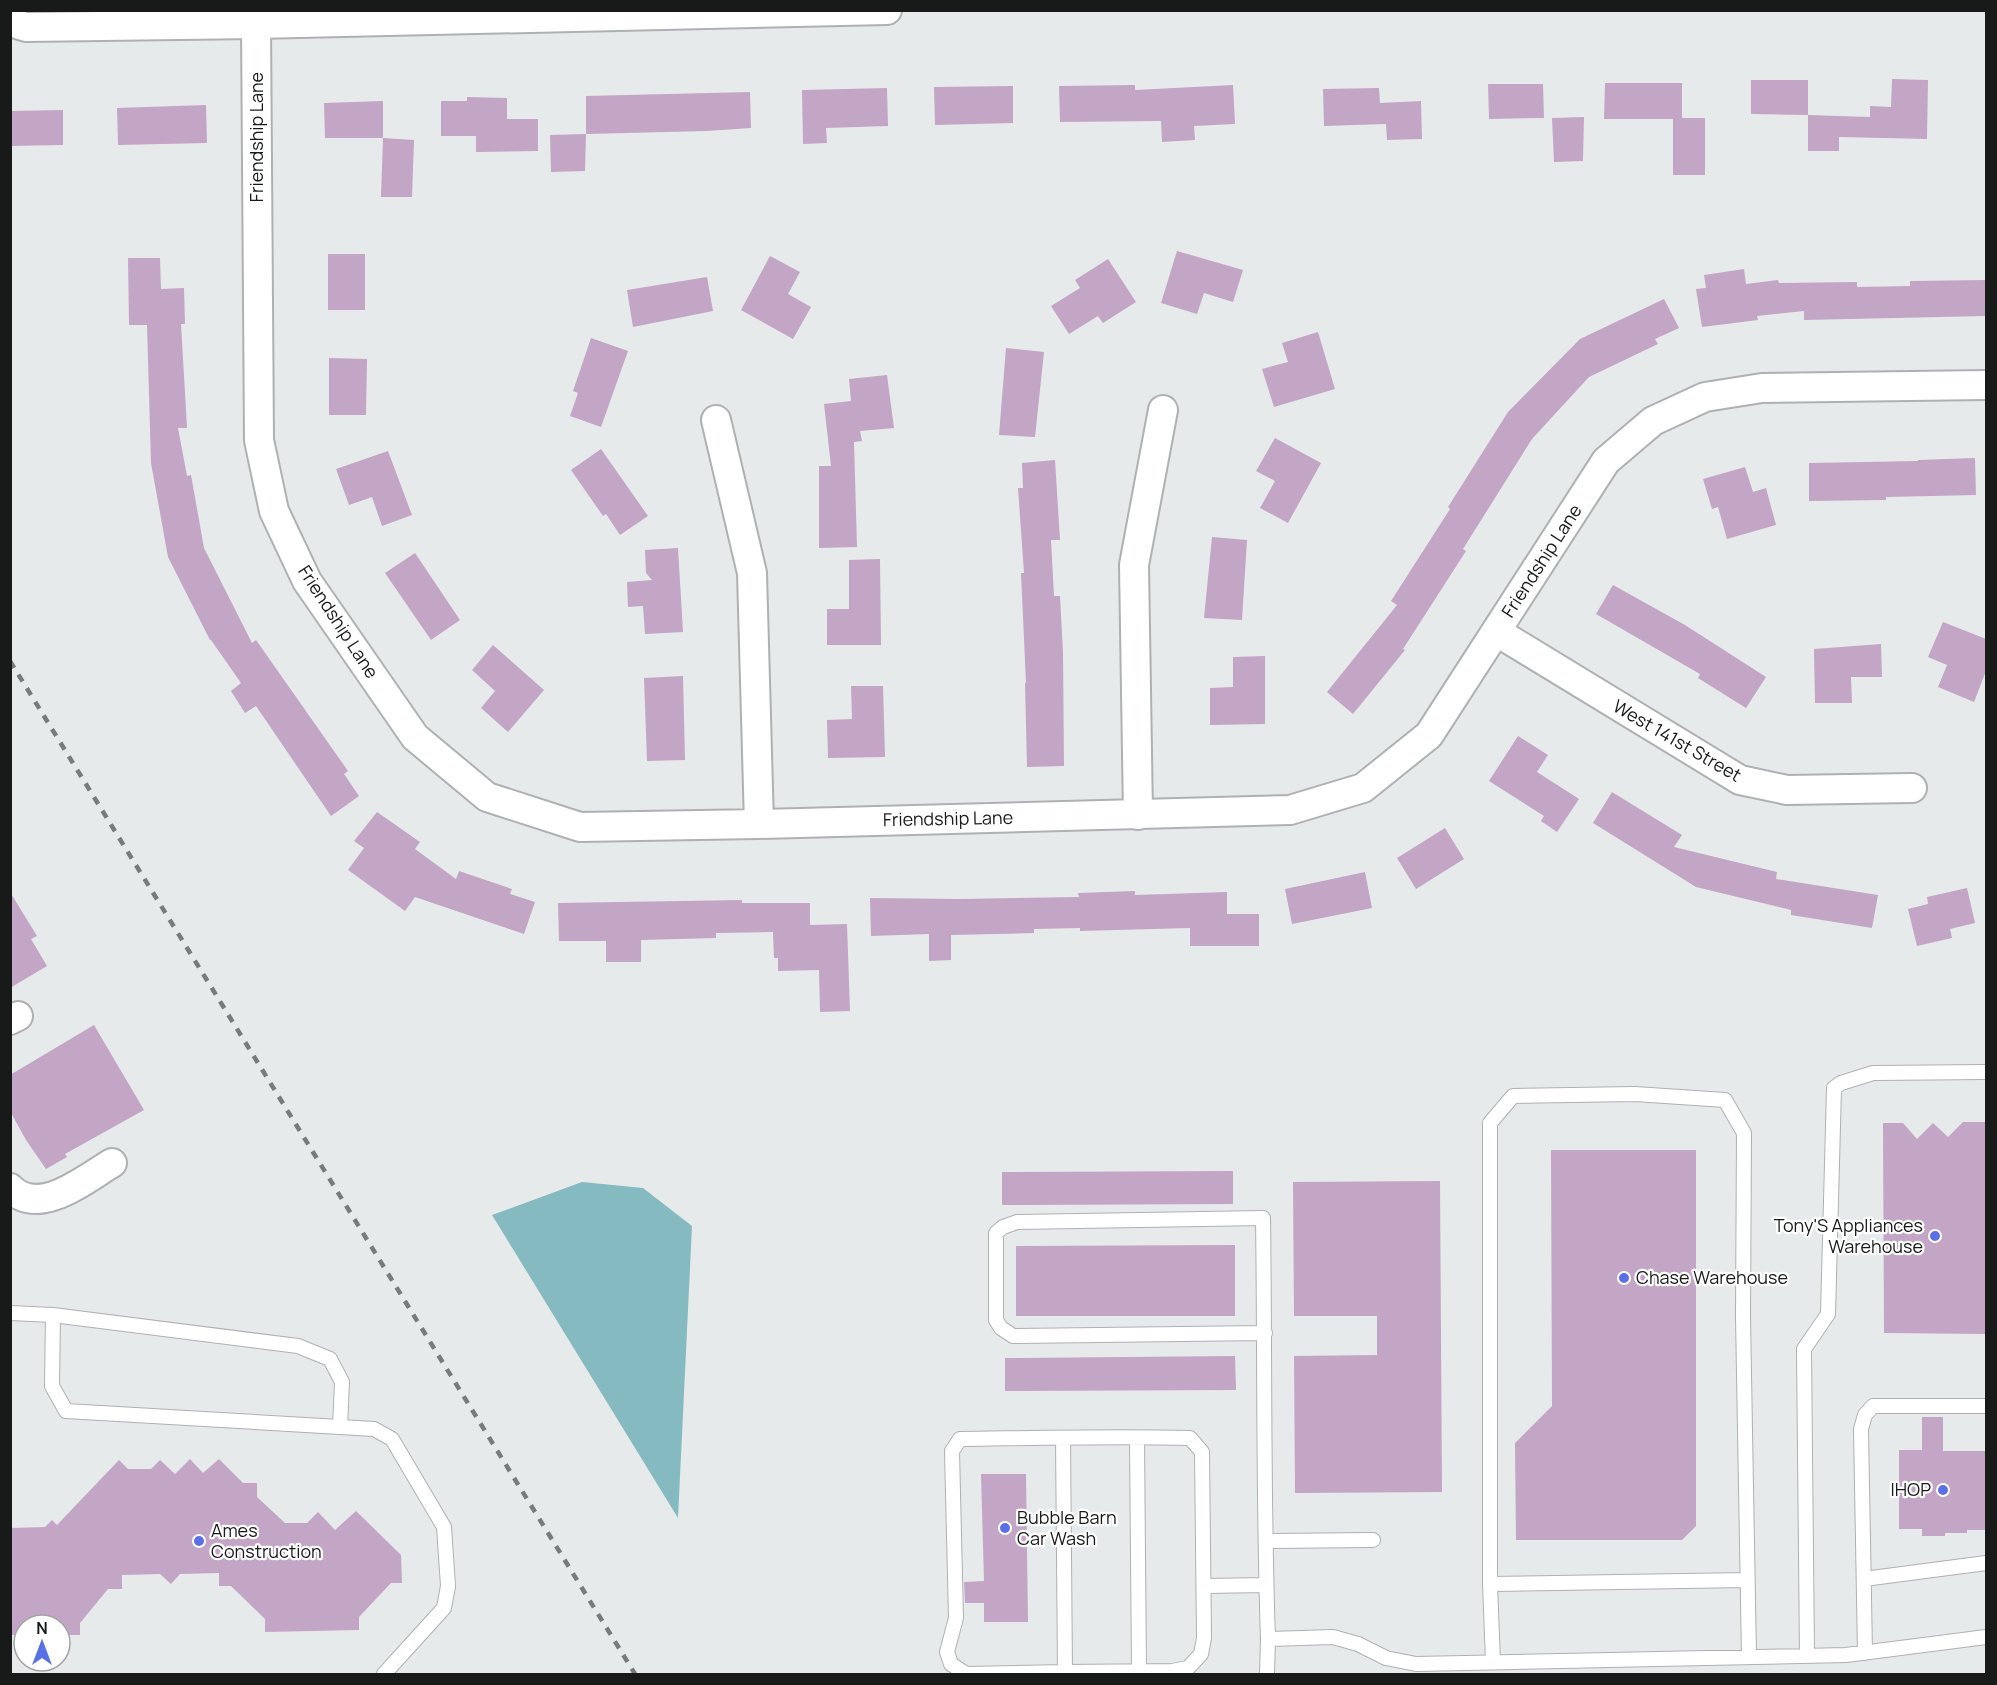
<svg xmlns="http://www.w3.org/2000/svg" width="1997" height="1685" viewBox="0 0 1997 1685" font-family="Manrope,sans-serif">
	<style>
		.water { fill: #84bac0 }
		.building { fill: #c3a5c5 }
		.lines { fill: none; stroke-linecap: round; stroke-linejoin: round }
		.lane-casing { stroke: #aeb1b2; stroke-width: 16 }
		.street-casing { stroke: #aeb1b2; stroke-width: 32 }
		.lane { stroke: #fff; stroke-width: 14 }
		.street { stroke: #fff; stroke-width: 28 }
		.rail { stroke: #797b7b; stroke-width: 4.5; stroke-dasharray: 8 8; stroke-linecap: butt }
		.poi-dot { fill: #5970e6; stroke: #fff; stroke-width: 2 }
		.labels { text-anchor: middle; stroke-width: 4.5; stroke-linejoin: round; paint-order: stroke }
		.street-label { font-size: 18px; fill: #181919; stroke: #fff }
		.poi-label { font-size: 18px; fill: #181919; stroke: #fff; text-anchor: start }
	</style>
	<rect width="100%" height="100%" fill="#e7eaeb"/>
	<path class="water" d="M 582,1182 L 643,1188 L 692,1226 L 678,1518 L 492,1215 Z"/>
	<path class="building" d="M 1892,79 L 1928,80 L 1927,139 L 1839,137 L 1839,151 L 1808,151 L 1808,115 L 1870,117 L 1870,106 L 1891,107 Z
		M 1751,80 L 1808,80 L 1808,115 L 1751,114 Z
		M 1605,83 L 1682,83 L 1682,118 L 1705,118 L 1705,175 L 1673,175 L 1673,119 L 1604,119 Z
		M 1488,84 L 1543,84 L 1544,118 L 1489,119 Z
		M 1135,85 L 1135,90 L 1233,85 L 1235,124 L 1194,126 L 1195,140 L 1162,142 L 1161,121 L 1060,122 L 1059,86 Z
		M 1013,86 L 1013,123 L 935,125 L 934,87 Z
		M 887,88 L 888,126 L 826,128 L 827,143 L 803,144 L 802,90 Z
		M 1379,88 L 1380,103 L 1421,101 L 1422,139 L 1387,140 L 1386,124 L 1324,126 L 1323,89 Z
		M 750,92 L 751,128 L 707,131 L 586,134 L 586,96 Z
		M 467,97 L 507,98 L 507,119 L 538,119 L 538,151 L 476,152 L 476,136 L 441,136 L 441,101 L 467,101 Z
		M 383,101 L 383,138 L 325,138 L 324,103 Z
		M 206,105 L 207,143 L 118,145 L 117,108 Z
		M 63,110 L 63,145 L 10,146 L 10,111 Z
		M 1584,117 L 1583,161 L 1554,162 L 1552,118 Z
		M 586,134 L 585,171 L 551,172 L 550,135 Z
		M 383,138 L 414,140 L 412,197 L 381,197 Z
		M 1177,251 L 1243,270 L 1233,302 L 1204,293 L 1197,314 L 1161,303 Z
		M 328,254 L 365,254 L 365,310 L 328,310 Z
		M 770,256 L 800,272 L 788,294 L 811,307 L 793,339 L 741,310 Z
		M 128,258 L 160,258 L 161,289 L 184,288 L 185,324 L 181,324 L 187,428 L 178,428 L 187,476 L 191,475 L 204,548 L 252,643 L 256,640 L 348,771 L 344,774 L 359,796 L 331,816 L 256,706 L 245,713 L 231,691 L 241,683 L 211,640 L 210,640 L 168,557 L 151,463 L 147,325 L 129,325 Z
		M 1108,259 L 1136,302 L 1103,323 L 1098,316 L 1069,334 L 1051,306 L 1080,288 L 1075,280 Z
		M 1744,269 L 1746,284 L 1778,280 L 1779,283 L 1857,282 L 1857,287 L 1910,286 L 1910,281 L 1986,280 L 1986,316 L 1804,320 L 1804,311 L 1757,316 L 1758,320 L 1702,327 L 1696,289 L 1706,288 L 1704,275 Z
		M 707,277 L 713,311 L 633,327 L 627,290 Z
		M 1664,299 L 1679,328 L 1655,339 L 1658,344 L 1589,377 L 1532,439 L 1463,549 L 1466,551 L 1403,649 L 1405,650 L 1353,714 L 1327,692 L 1397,605 L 1391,601 L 1450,509 L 1448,507 L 1508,412 L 1580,339 Z
		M 1318,332 L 1335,389 L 1274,407 L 1262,369 L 1288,362 L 1282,343 Z
		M 591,338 L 628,351 L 601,427 L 570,416 L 578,393 L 573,391 Z
		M 1006,348 L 1044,352 L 1035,437 L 999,435 Z
		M 329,358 L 367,359 L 366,415 L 329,415 Z
		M 887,375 L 894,428 L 860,431 L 862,441 L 854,442 L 857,547 L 819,548 L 819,466 L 831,466 L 824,404 L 851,401 L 849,379 Z
		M 1275,438 L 1321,463 L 1288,523 L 1260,508 L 1275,481 L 1256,471 Z
		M 601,449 L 648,516 L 620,535 L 606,514 L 603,516 L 571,470 Z
		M 388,451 L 412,515 L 382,526 L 372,497 L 349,505 L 336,469 Z
		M 1975,458 L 1976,495 L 1886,497 L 1886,500 L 1809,501 L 1809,463 L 1918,461 L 1918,460 Z
		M 1055,460 L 1060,540 L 1051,540 L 1054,596 L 1060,596 L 1063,653 L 1064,766 L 1027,767 L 1025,683 L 1026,683 L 1021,573 L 1024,573 L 1018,488 L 1023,488 L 1022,463 Z
		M 1745,467 L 1753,492 L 1766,488 L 1776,525 L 1727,539 L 1718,507 L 1712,509 L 1703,479 Z
		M 1212,537 L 1247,540 L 1242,620 L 1204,618 Z
		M 678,548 L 683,632 L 645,634 L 643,606 L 628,607 L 627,582 L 652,580 L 646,573 L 645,550 Z
		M 415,553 L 460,620 L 431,640 L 385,573 Z
		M 880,559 L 881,645 L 827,645 L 827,609 L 849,609 L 849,560 Z
		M 1613,585 L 1685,625 L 1766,677 L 1746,708 L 1698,678 L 1700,674 L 1596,614 Z
		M 1943,622 L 1986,639 L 1986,671 L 1974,702 L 1938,687 L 1947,665 L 1928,657 Z
		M 1881,644 L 1882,677 L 1851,677 L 1852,703 L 1815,703 L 1814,649 Z
		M 493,645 L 544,690 L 508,732 L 481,708 L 495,691 L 472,670 Z
		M 1265,656 L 1265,724 L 1210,725 L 1210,688 L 1233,687 L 1233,657 Z
		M 683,676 L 685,760 L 647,761 L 644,678 Z
		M 851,686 L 883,686 L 885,757 L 828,758 L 827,720 L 852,719 Z
		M 1518,736 L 1548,755 L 1537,772 L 1579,799 L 1557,832 L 1541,821 L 1544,816 L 1489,781 Z
		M 1612,792 L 1682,835 L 1674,847 L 1777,872 L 1776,879 L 1878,895 L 1872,928 L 1791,915 L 1791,910 L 1696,887 L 1593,823 Z
		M 377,812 L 420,842 L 415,849 L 456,879 L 459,871 L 512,889 L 510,894 L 535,902 L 524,934 L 415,897 L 405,911 L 348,870 L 364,848 L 354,841 Z
		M 1445,828 L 1464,859 L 1416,889 L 1397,858 Z
		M 1365,872 L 1372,908 L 1292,924 L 1285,889 Z
		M 1967,888 L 1975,923 L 1950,929 L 1952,938 L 1917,946 L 1908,909 L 1928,904 L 1927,897 Z
		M 1135,891 L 1135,895 L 1227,892 L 1227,914 L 1259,914 L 1259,946 L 1190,946 L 1190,928 L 1080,931 L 1080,928 L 1034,929 L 1034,933 L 951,935 L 951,960 L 929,961 L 929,934 L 871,936 L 870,898 L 960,899 L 1079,897 L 1078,893 Z
		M 10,892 L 37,936 L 31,939 L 47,966 L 10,988 Z
		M 742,900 L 742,903 L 810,903 L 810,925 L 847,924 L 850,1011 L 820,1012 L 819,970 L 778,971 L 778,958 L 774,958 L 773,932 L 716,933 L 716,938 L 641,940 L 641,962 L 606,962 L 606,941 L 559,941 L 558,903 Z
		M 94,1025 L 144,1110 L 65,1154 L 67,1157 L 46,1169 L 26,1140 L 10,1111 L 10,1075 Z
		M 1963,1122 L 1986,1122 L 1986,1334 L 1884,1333 L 1883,1123 L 1903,1123 L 1917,1139 L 1933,1123 L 1948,1137 Z
		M 1551,1150 L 1696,1150 L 1696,1526 L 1682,1540 L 1516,1540 L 1515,1443 L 1552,1406 Z
		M 1233,1171 L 1233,1204 L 1002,1205 L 1002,1172 Z
		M 1440,1181 L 1442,1492 L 1295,1493 L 1294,1356 L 1377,1355 L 1377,1316 L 1294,1316 L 1293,1182 Z
		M 1235,1245 L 1235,1316 L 1016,1316 L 1016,1246 Z
		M 1235,1356 L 1236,1390 L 1005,1391 L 1005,1358 Z
		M 1922,1417 L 1943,1417 L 1943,1451 L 1986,1451 L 1986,1530 L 1967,1530 L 1967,1533 L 1945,1533 L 1945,1536 L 1922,1536 L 1922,1529 L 1899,1529 L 1899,1450 L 1922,1450 Z
		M 190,1459 L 203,1473 L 219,1459 L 243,1483 L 257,1483 L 257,1497 L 285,1523 L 307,1523 L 318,1512 L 335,1530 L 356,1511 L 401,1555 L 402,1583 L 391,1583 L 359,1617 L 359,1630 L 265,1632 L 265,1619 L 231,1586 L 219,1586 L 219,1573 L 180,1574 L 171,1584 L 160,1574 L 122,1575 L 122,1589 L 108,1589 L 80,1623 L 80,1635 L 60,1635 L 60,1625 L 24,1625 L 24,1635 L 10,1635 L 10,1528 L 45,1527 L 52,1520 L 57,1525 L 119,1460 L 128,1469 L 151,1469 L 160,1460 L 175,1474 Z
		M 981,1474 L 1026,1474 L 1028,1622 L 984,1622 L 984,1603 L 965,1603 L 964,1582 L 984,1581 Z"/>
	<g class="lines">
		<g class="lane-casing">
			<path id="lane" d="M 10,1313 L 53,1315 L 52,1386 L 66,1411 L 374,1429 L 392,1439 L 444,1527 L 448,1586 L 444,1608 L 384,1674
				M 53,1315 L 298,1346 L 330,1359 L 342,1382 L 340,1427
				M 1265,1333 L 1013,1336 L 1001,1328 L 996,1320 L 996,1233 L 1003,1227 L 1017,1222 L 1263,1218 C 1265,1358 1263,1499 1268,1639
				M 1063,1438 L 1065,1672 L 1172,1671 L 1188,1668 L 1201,1654 L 1204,1638 L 1202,1452 L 1190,1438 C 1113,1436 1036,1438 960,1439 L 952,1451 L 956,1618 L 947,1652 L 951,1664 L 966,1674 L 1065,1672
				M 1137,1438 L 1139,1672
				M 1267,1541 L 1373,1540
				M 1864,1579 L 1986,1563
				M 1490,1584 L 1747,1580
				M 1204,1586 L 1266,1585
				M 1865,1653 L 1861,1429 L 1865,1415 L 1873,1406 L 1986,1406
				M 1807,1656 L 1804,1349 L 1828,1314 L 1834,1088 L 1841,1083 L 1873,1073 L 1986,1072
				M 1493,1662 L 1490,1584 L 1490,1123 L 1513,1096 L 1635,1094 L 1725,1100 L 1744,1133 L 1743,1317 L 1749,1657
				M 1267,1674 L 1268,1639 L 1333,1637 L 1358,1644 L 1386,1658 L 1416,1664 L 1846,1655 L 1986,1637"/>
		</g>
		<g class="street-casing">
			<path id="street" d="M 10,22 L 26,27 L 256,24 L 887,10
				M 256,24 L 259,440 L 274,511 L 307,581 L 415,737 L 487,797 L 580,827 L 759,824 L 1290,810 L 1363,788 L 1429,735 L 1606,461 L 1653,421 L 1705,397 L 1762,388 L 1986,385
				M 716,420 L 752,573 L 759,824
				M 1497,632 L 1740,780 L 1787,790 L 1912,788
				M 1138,815 L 1134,565 L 1163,410
				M 10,1020 L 18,1016
				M 10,1188 C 39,1218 85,1179 112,1163"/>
		</g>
		<use href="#lane" class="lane"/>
		<use href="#street" class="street"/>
		<path class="rail" d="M 10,661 L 635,1674"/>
	</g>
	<g class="poi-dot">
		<circle cx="1935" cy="1236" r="6"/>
		<circle cx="1624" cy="1278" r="6"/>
		<circle cx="1943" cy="1490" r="6"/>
		<circle cx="1005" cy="1528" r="6"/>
		<circle cx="199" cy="1541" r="6"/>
	</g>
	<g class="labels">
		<g class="street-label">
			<text transform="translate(257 137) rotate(-90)" y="6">Friendship Lane</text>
			<text transform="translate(1542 561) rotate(-57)" y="6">Friendship Lane</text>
			<text transform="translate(338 622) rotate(57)" y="6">Friendship Lane</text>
			<text transform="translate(1677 741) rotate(30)" y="6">West 141st Street</text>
			<text transform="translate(948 819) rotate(-1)" y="6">Friendship Lane</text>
		</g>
		<g class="poi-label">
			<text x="1923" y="1232" text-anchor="end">Tony'S Appliances<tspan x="1923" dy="21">Warehouse</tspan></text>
			<text x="1636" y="1284">Chase Warehouse</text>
			<text x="1931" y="1496" text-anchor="end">IHOP</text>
			<text x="1017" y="1524">Bubble Barn<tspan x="1017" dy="21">Car Wash</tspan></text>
			<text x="211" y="1537">Ames<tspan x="211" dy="21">Construction</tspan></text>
		</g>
	</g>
	<rect width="1997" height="1685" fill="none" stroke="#181919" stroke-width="24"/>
	<g transform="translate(42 1643)"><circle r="28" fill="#ffffff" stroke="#a3a3a3" stroke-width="1.5"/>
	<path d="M0-4.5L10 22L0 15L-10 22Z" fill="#5970e6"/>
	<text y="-9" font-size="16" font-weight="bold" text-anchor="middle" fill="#181919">N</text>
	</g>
</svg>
